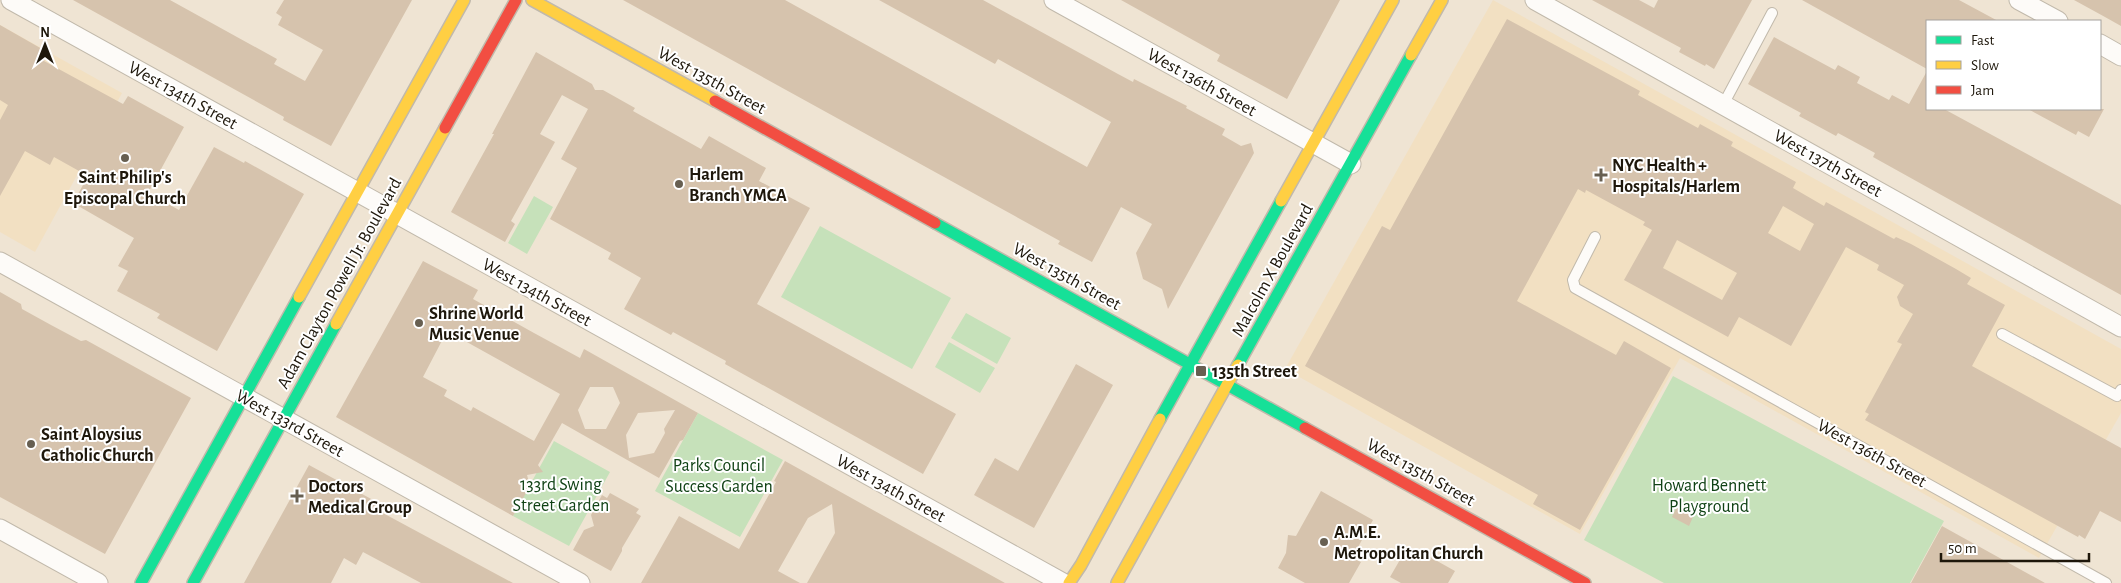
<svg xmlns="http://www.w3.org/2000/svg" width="2121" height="583" viewBox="0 0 2121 583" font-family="'Alegreya Sans',sans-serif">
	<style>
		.built { fill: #f2e0c2 }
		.green { fill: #c6e1ba }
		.building { fill: #d6c3ad; fill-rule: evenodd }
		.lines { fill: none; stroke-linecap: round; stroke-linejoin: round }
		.lane-casing { stroke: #c1b9ab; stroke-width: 12 }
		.street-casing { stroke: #c1b9ab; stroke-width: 21 }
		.fast-casing { stroke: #c1b9ab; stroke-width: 14 }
		.slow-casing { stroke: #c1b9ab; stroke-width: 14 }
		.jam-casing { stroke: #c1b9ab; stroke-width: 14 }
		.lane { stroke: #fdfbf8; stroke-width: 10 }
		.street { stroke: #fdfbf8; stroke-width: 19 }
		.fast { stroke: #16e098; stroke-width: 11 }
		.slow { stroke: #ffcf43; stroke-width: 11 }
		.jam { stroke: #f24e42; stroke-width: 11 }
		.poi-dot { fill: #675f51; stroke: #fff; stroke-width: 2 }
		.labels { text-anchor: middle; stroke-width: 4; stroke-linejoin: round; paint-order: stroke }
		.street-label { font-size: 18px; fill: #1e170b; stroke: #fff }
		.poi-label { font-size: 18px; font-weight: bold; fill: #1e170b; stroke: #fff; text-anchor: start }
		.park-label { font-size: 18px; fill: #104215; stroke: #fff }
	</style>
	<rect width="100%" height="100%" fill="#efe4d3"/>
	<path class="built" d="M 1493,0 L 2121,349 L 2121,413 L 2039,558 L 1680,358 L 1580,534 L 1285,369 Z
		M 0,25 L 122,93 L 35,252 L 0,232 Z"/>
	<path class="green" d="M 534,196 L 553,207 L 527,254 L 508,243 Z
		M 820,226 L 951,298 L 912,369 L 781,297 Z
		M 966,313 L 1011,338 L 997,364 L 951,338 Z
		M 949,342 L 995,368 L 980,393 L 935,367 Z
		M 1673,376 L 1944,521 L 1910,583 L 1664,583 L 1584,540 Z
		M 698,413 L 783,460 L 740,537 L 655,491 Z
		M 554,441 L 610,472 L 569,546 L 513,516 Z"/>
	<path class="building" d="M 73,0 L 170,0 L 277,59 L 274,64 L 305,81 L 323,50 L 278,25 L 282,17 L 276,13 L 284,0 L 412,0 L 331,146 L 283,120 L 284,117 L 268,108 Z
		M 623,0 L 785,0 L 1087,167 L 1111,122 L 998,59 L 995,64 L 879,0 L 983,0 L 1118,74 L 1133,82 L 1134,79 L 1187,106 L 1186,108 L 1225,129 L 1222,135 L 1241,146 L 1251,143 L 1254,153 L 1168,309 L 1162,289 L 1143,279 L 1136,253 L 1152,224 L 1121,207 L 1092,262 L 1058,244 L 1060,241 Z
		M 1121,0 L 1340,0 L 1287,99 L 1217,61 L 1220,55 Z
		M 1592,0 L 1639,0 L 1654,8 L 1658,0 L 1752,0 L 1714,69 L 1706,64 L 1705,66 L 1679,52 L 1681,48 Z
		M 1802,0 L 1959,0 L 1998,21 L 1927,21 L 1927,69 Z
		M 2074,0 L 2121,0 L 2121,26 L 2105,17 Z
		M 1507,19 L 1640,91 L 1638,95 L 1698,128 L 1700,124 L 1733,142 L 1731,146 L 1796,182 L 1793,188 L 1824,206 L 1826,202 L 1894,239 L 1896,237 L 1911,244 L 1956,269 L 1971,278 L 1967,284 L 2005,305 L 1972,366 L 2121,448 L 2121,522 L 2100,511 L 2085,539 L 2079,535 L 2078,537 L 1865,420 L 1869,414 L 1865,412 L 1902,344 L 1897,342 L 1913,314 L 1900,306 L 1897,297 L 1904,285 L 1877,270 L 1879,265 L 1846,247 L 1791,346 L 1739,317 L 1728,337 L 1624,280 L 1652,230 L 1643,225 L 1645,222 L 1586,190 L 1585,193 L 1578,189 L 1517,301 L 1616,355 L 1624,341 L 1671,368 L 1580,530 L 1533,504 L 1538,495 L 1305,366 L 1382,226 L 1390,230 ZM 1783,206 L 1814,224 L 1800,251 L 1768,233 ZM 1677,240 L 1737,273 L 1722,300 L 1663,268 Z
		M 0,25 L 49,53 L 44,61 L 123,104 L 128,96 L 184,127 L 148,193 L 179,210 L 214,147 L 244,163 L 245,161 L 304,194 L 217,351 L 157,318 L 160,314 L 117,291 L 128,271 L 118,266 L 134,238 L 73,203 L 88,176 L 54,157 L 50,165 L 25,151 L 0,196 L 0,120 L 8,105 L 0,100 Z
		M 1774,37 L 1835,70 L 1838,65 L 1860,77 L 1857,83 L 1889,100 L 1892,95 L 1909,104 L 1927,71 L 1927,109 L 1944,109 L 2121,205 L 2121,295 L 1873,157 L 1875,153 L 1838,133 L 1836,136 L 1799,116 L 1801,113 L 1748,84 Z
		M 536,52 L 592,84 L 595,90 L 603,90 L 635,108 L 633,111 L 701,149 L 709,136 L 766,168 L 759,181 L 810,208 L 757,304 L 956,414 L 923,474 L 725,364 L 726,361 L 673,332 L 671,335 L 624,309 L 641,278 L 608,259 L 611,253 L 550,219 L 577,168 L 561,159 L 588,109 L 562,95 L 540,134 L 555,142 L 511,221 L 515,224 L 505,242 L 451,212 L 494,134 L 492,134 Z
		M 2028,109 L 2104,109 L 2089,137 L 2078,131 L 2076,135 Z
		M 423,261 L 478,290 L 473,299 L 534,333 L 580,358 L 584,349 L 698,413 L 683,440 L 680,441 L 659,478 L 562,423 L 538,465 L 543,472 L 527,475 L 530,486 L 513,516 L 336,417 ZM 447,331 L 560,394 L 534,441 L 473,407 L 471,411 L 444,396 L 447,390 L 423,377 ZM 590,387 L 613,387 L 620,403 L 606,429 L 585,429 L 578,410 ZM 675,410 L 664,429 L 665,433 L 654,453 L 629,458 L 626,435 L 638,413 Z
		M 0,292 L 21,304 L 22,309 L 51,325 L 81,341 L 86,340 L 191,398 L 105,554 L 0,497 Z
		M 1076,364 L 1113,385 L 1034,528 L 974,495 L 995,458 L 1018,471 Z
		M 785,461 L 873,510 L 1005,583 L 807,583 L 835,533 L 832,504 L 808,518 L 778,571 L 800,583 L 641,583 L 679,516 L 739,549 L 776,482 L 774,481 Z
		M 309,465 L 384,506 L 381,512 L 513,583 L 421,583 L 363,552 L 356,565 L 344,558 L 331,583 L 244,583 Z
		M 1321,491 L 1373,520 L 1352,558 L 1361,562 L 1349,583 L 1305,583 L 1278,568 L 1286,553 L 1288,535 L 1296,536 Z
		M 610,493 L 639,509 L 636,513 L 641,516 L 622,548 L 622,551 L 611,571 L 573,550 L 584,530 L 594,526 L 591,515 L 602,495 L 607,498 Z
		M 1679,502 L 1696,510 L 1689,526 L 1672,517 Z
		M 1942,526 L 2045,583 L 1911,583 Z
		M 1405,551 L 1418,558 L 1421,552 L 1455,571 L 1448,583 L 1401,583 L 1390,577 Z"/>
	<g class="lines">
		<g class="lane-casing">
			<path id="lane" d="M 1723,105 L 1772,13
				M 1595,237 L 1573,280 L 1575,288 L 2106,583
				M 2002,334 L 2117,396 L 2121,390"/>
		</g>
		<g class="street-casing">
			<path id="street" d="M 11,0 L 1063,583
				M 1054,0 L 1351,164
				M 1535,0 L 2121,327
				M 2019,0 L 2058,21
				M 2100,44 L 2121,56
				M 0,262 L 580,583
				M 0,529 L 98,583"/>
		</g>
		<g class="fast-casing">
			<path id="fast" d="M 935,223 L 1305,428
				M 1238,365 L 1411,55
				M 1160,419 L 1281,201
				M 141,583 L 299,297
				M 193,583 L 336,324"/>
		</g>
		<g class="slow-casing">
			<path id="slow" d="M 532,0 L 715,101
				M 1411,55 L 1442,0
				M 1281,201 L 1393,0
				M 299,297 L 464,0
				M 336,324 L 445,128
				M 1069,583 L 1081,565 L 1160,419
				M 1117,583 L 1238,365"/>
		</g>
		<g class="jam-casing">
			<path id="jam" d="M 715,101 L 935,223
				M 445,128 L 516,0
				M 1305,428 L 1585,583"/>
		</g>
		<use href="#lane" class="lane"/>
		<use href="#street" class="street"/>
		<use href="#fast" class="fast"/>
		<use href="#slow" class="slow"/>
		<use href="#jam" class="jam"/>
	</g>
	<g class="poi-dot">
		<circle cx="125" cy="158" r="5"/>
		<path d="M1598.5 167.5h5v5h5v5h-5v5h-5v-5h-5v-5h5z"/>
		<circle cx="679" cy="184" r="5"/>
		<circle cx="419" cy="323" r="5"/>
		<rect x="1195" y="365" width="12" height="12" rx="2.5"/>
		<circle cx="31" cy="444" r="5"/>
		<path d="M294.5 488.5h5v5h5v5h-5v5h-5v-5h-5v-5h5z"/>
		<circle cx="1324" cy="542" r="5"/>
	</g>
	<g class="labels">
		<g class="street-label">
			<text transform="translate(712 80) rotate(29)" y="6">West 135th Street</text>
			<text transform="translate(1202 82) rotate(29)" y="6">West 136th Street</text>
			<text transform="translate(183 95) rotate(29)" y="6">West 134th Street</text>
			<text transform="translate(1828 163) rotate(29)" y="6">West 137th Street</text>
			<text transform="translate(1272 270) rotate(-61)" y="6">Malcolm X Boulevard</text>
			<text transform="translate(1067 276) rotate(29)" y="6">West 135th Street</text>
			<text transform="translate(339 283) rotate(-61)" y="6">Adam Clayton Powell Jr. Boulevard</text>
			<text transform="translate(537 292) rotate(29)" y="6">West 134th Street</text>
			<text transform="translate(290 423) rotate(29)" y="6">West 133rd Street</text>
			<text transform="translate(1872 453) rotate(29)" y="6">West 136th Street</text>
			<text transform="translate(1421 472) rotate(29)" y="6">West 135th Street</text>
			<text transform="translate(891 488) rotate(29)" y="6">West 134th Street</text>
		</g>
		<g class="poi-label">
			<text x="1612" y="171">NYC Health +<tspan x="1612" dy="21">Hospitals/Harlem</tspan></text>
			<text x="689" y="180">Harlem<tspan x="689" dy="21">Branch YMCA</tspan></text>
			<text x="125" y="183" text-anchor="middle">Saint Philip's<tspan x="125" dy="21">Episcopal Church</tspan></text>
			<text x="429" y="319">Shrine World<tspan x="429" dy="21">Music Venue</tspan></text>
			<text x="1212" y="377">135th Street</text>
			<text x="41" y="440">Saint Aloysius<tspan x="41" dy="21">Catholic Church</tspan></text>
			<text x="308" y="492">Doctors<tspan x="308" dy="21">Medical Group</tspan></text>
			<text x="1334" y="538">A.M.E.<tspan x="1334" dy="21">Metropolitan Church</tspan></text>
		</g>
		<g class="park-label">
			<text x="719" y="471">Parks Council<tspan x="719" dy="21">Success Garden</tspan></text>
			<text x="561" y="490">133rd Swing<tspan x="561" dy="21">Street Garden</tspan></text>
			<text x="1709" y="491">Howard Bennett<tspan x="1709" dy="21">Playground</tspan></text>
		</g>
	</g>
	<rect x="1926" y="20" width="175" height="90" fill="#ffffff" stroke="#a5a29d"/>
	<rect x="1936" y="36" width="25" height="8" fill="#16e098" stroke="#a5a29d"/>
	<text x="1971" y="45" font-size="15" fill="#1e170b">Fast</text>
	<rect x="1936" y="61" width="25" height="8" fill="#ffcf43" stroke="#a5a29d"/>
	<text x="1971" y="70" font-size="15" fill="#1e170b">Slow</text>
	<rect x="1936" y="86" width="25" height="8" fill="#f24e42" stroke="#a5a29d"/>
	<text x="1971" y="95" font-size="15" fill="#1e170b">Jam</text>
	<g transform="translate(45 45)" stroke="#ffffff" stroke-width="4" paint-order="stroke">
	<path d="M0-4L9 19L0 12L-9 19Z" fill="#1e170b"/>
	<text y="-8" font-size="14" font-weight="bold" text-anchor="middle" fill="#1e170b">N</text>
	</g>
	<path d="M1941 553v8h148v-8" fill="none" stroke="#1e170b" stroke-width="2.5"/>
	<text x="1948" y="553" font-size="15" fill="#1e170b" stroke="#ffffff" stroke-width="4" paint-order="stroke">50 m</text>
</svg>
